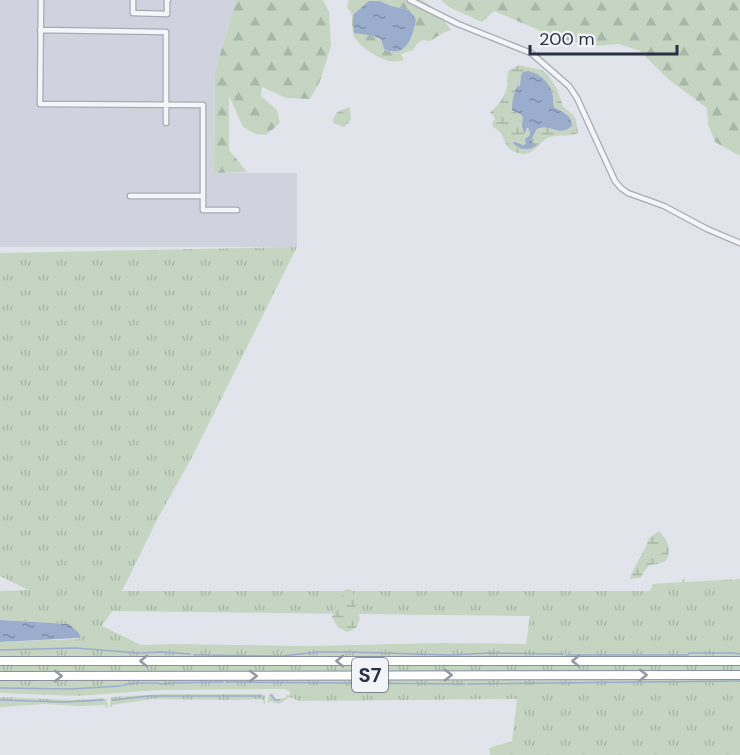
<svg xmlns="http://www.w3.org/2000/svg" width="740" height="755" viewBox="0 0 740 755" font-family="'DM Sans',sans-serif">
	<style>
		.built { fill: #d0d3dd }
		.grass { fill: url(#grass-tufts); fill-rule: evenodd }
		.forest { fill: url(#forest-firs); fill-rule: evenodd }
		.wetland { fill: url(#wetland-marsh); fill-rule: evenodd }
		.water { fill: url(#water-ripples) }
		.lines { fill: none; stroke-linecap: round; stroke-linejoin: round }
		.stream { stroke: #9badcd; stroke-width: 1.5 }
		.minor-casing { stroke: #a7aab6; stroke-width: 7 }
		.motorway-casing { stroke: #888fa2; stroke-width: 10 }
		.minor { stroke: #f5f6f9; stroke-width: 4.5 }
		.motorway { stroke: #fff; stroke-width: 8 }
		.oneway { stroke: #9497a2 }
		.labels { text-anchor: middle; stroke-width: 4.5; stroke-linejoin: round; paint-order: stroke }
		.shield { fill: #f2f4f8; stroke: #656a7a; stroke-width: 1.5 }
		.shield-label { font-size: 20px; font-weight: bold; fill: #292f44 }
	</style>
	<defs>
		<pattern id="grass-tufts" width="24" height="20" patternUnits="userSpaceOnUse" patternTransform="scale(1.5)"><rect width="24" height="20" fill="#c5d5c2"/><path d="M3 7l-1-3M5 7V3M7 7l1-3M15 17l-1-3M17 17v-4M19 17l1-3" fill="none" stroke="#a9b7a8"/></pattern>
		<pattern id="forest-firs" width="22" height="20" patternUnits="userSpaceOnUse" patternTransform="scale(1.5)"><rect width="22" height="20" fill="#c5d5c2"/><path d="M5 1l3.5 6h-7zM16 11l3.5 6h-7z" fill="#a9b7a8"/></pattern>
		<pattern id="wetland-marsh" width="20" height="14" patternUnits="userSpaceOnUse" patternTransform="scale(1.5)"><rect width="20" height="14" fill="#c5d5c2"/><path d="M1 5h8M5 5V1M11 12h8M15 12V8" fill="none" stroke="#a9b7a8"/></pattern>
		<pattern id="water-ripples" width="26" height="14" patternUnits="userSpaceOnUse" patternTransform="scale(1.5)"><rect width="26" height="14" fill="#9badcd"/><path d="M2 4q2-2 4 0t4 0M15 11q2-2 4 0t4 0" fill="none" stroke="#7e8da8"/></pattern>
	</defs>
	<rect width="100%" height="100%" fill="#e2e4eb"/>
	<path class="built" d="M 0,0 L 236,0 L 215,72 L 214,173 L 297,173 L 297,247 L 0,247 Z"/>
	<path class="grass" d="M 297,247 L 190,461 L 159,516 L 122,591 L 650,591 L 653,584 L 682,582 L 682,579 L 685,579 L 685,582 L 740,579 L 740,656 L 0,657 L 0,642 L 78,639 L 79,634 L 69,624 L 0,620 L 0,591 L 28,590 L 0,576 L 0,253 ZM 112,611 L 529,616 L 530,616 L 526,644 L 442,643 L 310,646 L 174,644 L 141,645 L 102,626 Z
		M 0,664 L 740,664 L 740,672 L 0,672 Z
		M 740,679 L 740,755 L 490,755 L 489,748 L 512,741 L 517,699 L 299,701 L 290,697 L 279,704 L 270,701 L 269,703 L 268,703 L 269,695 L 272,693 L 274,695 L 276,699 L 285,698 L 287,695 L 290,695 L 290,692 L 285,689 L 270,689 L 161,690 L 77,696 L 0,693 L 0,680 Z
		M 261,694 L 265,695 L 265,704 L 264,704 L 263,700 L 261,699 L 233,700 L 152,699 L 112,705 L 112,707 L 110,707 L 110,700 L 112,697 L 163,694 Z
		M 0,697 L 74,700 L 104,698 L 107,700 L 108,707 L 106,708 L 105,705 L 78,706 L 45,704 L 0,707 Z"/>
	<path class="forest" d="M 236,0 L 323,0 L 329,12 L 331,46 L 320,81 L 310,99 L 286,98 L 262,87 L 261,96 L 277,110 L 280,123 L 266,135 L 255,134 L 243,127 L 229,96 L 229,150 L 247,172 L 214,173 L 215,72 Z
		M 349,0 L 422,0 L 435,9 L 451,30 L 443,33 L 430,41 L 423,40 L 417,44 L 413,50 L 401,54 L 404,60 C 399,61 395,62 390,61 C 380,60 356,45 353,34 C 350,22 356,19 347,7 ZM 380,1 L 391,6 L 409,10 C 410,16 414,23 414,29 C 414,30 411,36 411,38 C 405,50 396,55 384,49 L 381,39 L 374,36 L 354,32 Z
		M 441,0 L 740,0 L 740,156 L 715,142 L 708,124 L 707,108 L 668,79 L 640,51 L 619,44 L 594,46 L 560,39 L 494,11 L 482,22 L 449,7 Z"/>
	<path class="wetland" d="M 519,65 L 542,70 L 548,75 L 557,89 L 563,106 L 575,117 L 576,120 L 578,133 C 568,137 559,134 550,137 C 537,142 536,157 518,153 C 515,152 512,151 510,149 C 502,141 505,133 493,127 L 492,121 L 495,120 L 494,117 L 490,112 C 498,106 505,97 507,87 C 508,81 507,77 508,71 ZM 521,75 L 540,75 L 549,87 L 554,107 L 566,113 L 572,121 L 537,129 L 531,140 L 533,143 L 517,147 L 515,142 L 523,145 L 526,144 L 526,141 L 530,135 L 529,129 L 523,129 L 523,117 L 515,111 L 517,87 L 520,86 Z
		M 350,107 L 351,120 L 344,127 L 333,123 C 333,112 340,110 350,107 Z
		M 659,531 C 668,541 672,549 666,561 L 657,564 L 649,565 L 640,578 L 630,579 C 634,564 645,553 649,538 Z
		M 349,589 L 353,591 L 354,600 L 360,619 L 356,628 L 347,632 L 338,627 L 332,618 L 334,610 L 345,590 Z"/>
	<path class="water" d="M 369,1 L 380,1 L 391,6 L 409,10 L 416,19 C 413,37 406,59 384,49 L 381,39 L 374,36 L 354,33 L 353,15 Z
		M 528,71 C 541,74 551,83 553,97 C 553,100 553,104 554,107 C 562,112 572,114 572,126 C 558,138 553,123 537,129 L 531,140 L 533,143 L 537,145 C 529,151 520,151 513,143 L 515,142 L 523,145 L 526,144 L 525,139 L 530,135 L 529,129 L 527,128 L 524,134 L 522,126 L 523,117 L 520,114 L 512,110 C 512,102 513,94 517,87 L 520,86 L 521,75 L 523,72 Z
		M 0,620 L 69,624 L 79,633 L 79,638 L 0,642 Z"/>
	<g class="lines">
		<path class="stream" d="M 0,650 L 75,648 L 139,653 L 161,652 L 190,654
			M 194,655 L 282,656 L 318,652 L 352,652 L 449,655 L 490,653 L 563,654
			M 567,655 L 688,655 L 689,653 L 733,653 L 740,654
			M 226,682 L 465,684
			M 468,684 L 740,681
			M 123,685 L 135,683 L 157,683 L 161,684 L 170,683 L 223,682
			M 0,688 L 71,689 L 121,686
			M 271,695 L 275,700 L 279,700
			M 0,700 L 65,702 L 103,700
			M 113,700 L 149,696 L 261,696"/>
		<g class="minor-casing">
			<path id="minor" d="M 41,0 L 40,104 L 203,105 L 203,210 L 237,210
				M 133,0 L 133,13 L 167,14 L 167,1 L 168,0
				M 410,0 L 458,24 L 531,53 L 569,86 L 577,98 L 615,181 L 621,188 L 628,193 L 664,206 L 707,229 L 740,243
				M 40,30 L 166,32 L 166,123
				M 130,196 L 203,196"/>
		</g>
		<g class="motorway-casing">
			<path id="motorway" d="M 0,661 L 740,661
				M 0,676 L 740,675"/>
		</g>
		<use href="#minor" class="minor"/>
		<use href="#motorway" class="motorway"/>
	</g>
	<defs><path id="oneway-chevron" d="M-2-3.5L2.5 0L-2 3.5" fill="none" stroke-width="1.6" stroke-linecap="round" stroke-linejoin="round" transform="scale(1.5)"/></defs>
	<g class="oneway">
		<use href="#oneway-chevron" transform="translate(144 661) rotate(180)"/>
		<use href="#oneway-chevron" transform="translate(340 661) rotate(180)"/>
		<use href="#oneway-chevron" transform="translate(576 661) rotate(180)"/>
		<use href="#oneway-chevron" transform="translate(448 675)"/>
		<use href="#oneway-chevron" transform="translate(643 675)"/>
		<use href="#oneway-chevron" transform="translate(58 676)"/>
		<use href="#oneway-chevron" transform="translate(253 676)"/>
	</g>
	<g class="labels">
		<rect class="shield" x="352" y="658" width="36" height="34" rx="4.5"/>
		<g class="shield-label">
			<text x="370" y="682">S7</text>
		</g>
	</g>
	<path d="M530 45v9h147v-9" fill="none" stroke="#292f44" stroke-width="3"/>
	<text x="539" y="45" font-size="18" fill="#292f44" stroke="#f2f4f8" stroke-width="4.5" paint-order="stroke">200 m</text>
</svg>
